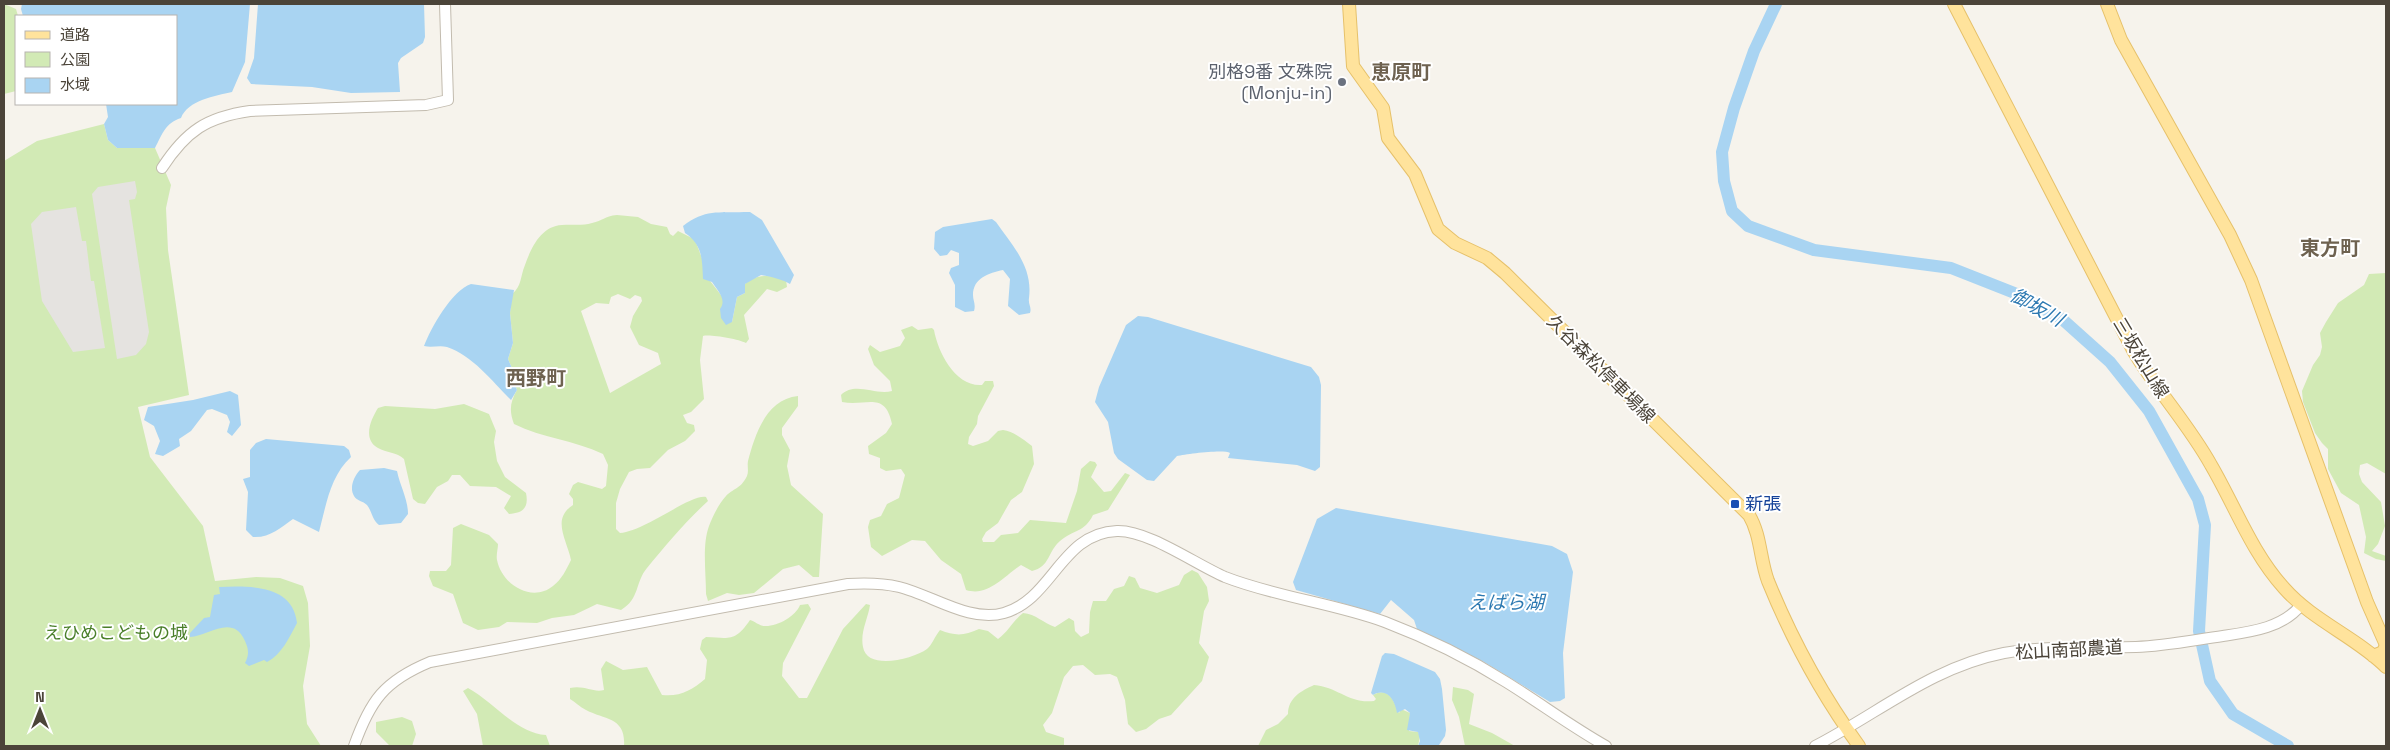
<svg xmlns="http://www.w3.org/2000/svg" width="2390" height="750" viewBox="0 0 2390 750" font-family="'Space Grotesk','Noto Sans JP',sans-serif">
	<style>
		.green { fill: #d2eab5; fill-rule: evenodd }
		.parking { fill: #e5e3e0 }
		.water { fill: #a9d4f2 }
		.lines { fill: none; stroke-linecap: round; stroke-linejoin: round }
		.river { stroke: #a9d4f2; stroke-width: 12 }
		.minor-casing { stroke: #c2bbae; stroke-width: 12 }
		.major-casing { stroke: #e6c16a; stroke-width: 14 }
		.minor { stroke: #fff; stroke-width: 10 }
		.major { stroke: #ffe39c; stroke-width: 12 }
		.worship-dot { fill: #6b7280; stroke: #fff; stroke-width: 2 }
		.transit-dot { fill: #1a4fb4; stroke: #fff; stroke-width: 2 }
		.labels { text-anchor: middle; stroke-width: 4; stroke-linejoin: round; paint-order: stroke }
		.worship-label { font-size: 18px; fill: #5b616d; stroke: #fff; text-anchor: end }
		.street-label { font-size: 18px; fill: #4b4439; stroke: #fff }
		.transit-label { font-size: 18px; fill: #164399; stroke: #fff; text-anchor: start }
		.park-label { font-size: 18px; fill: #4a7f2a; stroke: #fff }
		.water-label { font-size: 19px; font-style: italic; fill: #2e7ab2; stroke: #fff }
		.quarter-label { font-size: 20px; font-weight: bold; fill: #6e6250; stroke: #fff }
	</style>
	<rect width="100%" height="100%" fill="#f6f3ec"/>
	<path class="green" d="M 4,4 L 16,9 L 18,16 L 16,91 L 4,94 Z
		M 104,124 L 108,140 L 117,148 L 155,148 L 171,185 L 166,208 L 168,250 L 189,395 L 138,407 L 150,457 L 203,526 L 215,581 L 256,577 L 280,578 L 303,586 L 308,603 L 310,646 L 303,686 L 307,724 L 321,746 L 4,746 L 4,161 L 37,141 Z
		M 617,215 L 638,217 L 651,224 L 667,227 L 670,234 L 673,236 L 678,231 L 694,239 L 697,245 L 703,261 L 704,273 L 724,299 L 732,322 L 737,297 L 745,293 L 745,284 C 757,273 772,275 786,280 L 787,287 L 777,292 L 767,289 L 744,315 L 749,339 L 746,343 C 738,339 710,334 703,336 L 700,360 L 704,399 L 691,412 L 683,415 L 687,423 L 694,425 L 695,431 L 685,441 L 668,450 L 650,468 L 637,469 L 629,472 L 620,489 L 616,503 L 616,529 L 620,533 C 646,531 690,494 706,497 L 708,501 C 685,522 666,545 647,568 C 635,582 640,599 621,610 L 597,604 L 574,615 L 552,618 L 537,623 L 507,622 L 499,627 L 478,630 L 463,623 L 453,594 L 433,586 L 429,576 L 430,571 L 446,571 L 451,565 L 453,528 L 461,524 L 489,535 L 498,544 C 498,549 496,555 497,560 C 502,585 532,603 553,586 C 562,579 566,570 571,560 C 567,540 551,519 573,505 L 573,499 L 569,494 L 573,485 L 578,482 L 602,489 L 606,486 L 608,465 L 603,454 C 574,440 542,438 514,424 C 509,411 510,402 517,390 L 514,383 L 515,375 L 508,359 L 513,343 L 510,313 L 512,294 C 522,286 520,277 525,265 C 531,248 541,226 562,225 C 573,224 582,226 592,223 C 603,221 604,216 617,215 ZM 618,294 L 630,299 L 635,295 L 641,297 L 642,301 L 633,316 L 630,327 L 639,345 L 658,353 L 661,364 L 610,393 L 581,311 L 596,303 L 609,304 L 611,297 Z
		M 2386,273 L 2386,474 L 2367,463 L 2360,465 L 2359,474 L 2362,482 L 2381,502 L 2385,526 L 2378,544 L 2372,551 L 2386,556 L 2386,561 L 2376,559 L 2364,553 L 2366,537 L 2359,505 L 2341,493 L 2328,469 L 2328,449 L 2322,443 L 2315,433 L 2303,402 L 2302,391 L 2313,365 L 2320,355 L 2322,347 L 2320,333 L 2326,322 L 2338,303 L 2364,285 L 2369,274 Z
		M 912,326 L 918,330 L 932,328 L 934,330 C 938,352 955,387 982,385 L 985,381 L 993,381 L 994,386 L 978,416 L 977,424 L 969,437 L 968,444 L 973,446 L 988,441 L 998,431 L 1003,430 C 1013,431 1024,440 1032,446 L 1034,464 L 1022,492 L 1011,500 L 998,523 L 986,532 L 982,539 L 983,542 L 994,542 L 1001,535 L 1018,533 L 1030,520 L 1066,523 L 1077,491 L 1081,469 L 1090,461 L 1095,462 L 1097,465 L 1091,477 L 1104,492 L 1111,491 L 1125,473 L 1130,475 L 1108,510 L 1093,515 C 1084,533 1074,529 1060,541 C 1048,551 1050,567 1032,571 L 1021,565 C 1003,577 988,597 966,590 L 961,574 L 941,560 L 925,541 L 912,540 L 882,556 L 871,547 L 868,527 L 870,520 L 881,516 L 887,504 L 899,498 L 905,475 L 901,469 L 886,471 L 880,468 L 880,458 L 869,454 L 868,446 L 886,433 L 892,424 C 885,390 866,407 842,402 L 841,395 C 855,381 876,396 892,391 L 890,381 L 874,365 L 868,349 L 870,345 L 880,352 L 900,346 L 905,338 L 901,330 Z
		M 798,396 L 798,406 L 782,428 L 782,435 L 790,450 L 787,466 L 791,485 L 823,514 L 819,577 L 813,577 L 799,565 L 783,569 L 754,593 L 739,595 L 727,593 L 708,601 L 706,594 C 706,573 702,545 709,526 C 713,516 718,505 726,496 C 733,488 740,490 747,476 C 749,471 747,466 748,461 C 755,435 766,399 798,396 Z
		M 464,404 L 489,414 L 496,431 L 494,442 L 497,461 L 505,477 L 526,493 C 529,508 523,513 509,514 L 504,508 L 511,496 L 496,487 L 470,486 L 460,475 L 452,475 L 448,481 L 437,487 L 425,504 L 418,503 L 413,499 L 404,459 C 397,452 386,453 378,448 C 362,439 371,419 378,408 L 385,406 L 435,409 Z
		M 1192,570 L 1198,573 L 1207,587 L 1209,601 L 1204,611 L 1199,643 L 1209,657 L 1202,681 L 1171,715 L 1159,719 L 1146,729 L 1136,732 L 1128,724 L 1125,700 L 1117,677 L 1110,674 L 1095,675 L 1083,665 L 1073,666 L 1064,677 L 1052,713 L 1043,725 L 1046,732 L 1064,738 L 1064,746 L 624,746 C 626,717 605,720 586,710 C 580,707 575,702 570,699 L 570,688 C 585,685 593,693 604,690 L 601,669 L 606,661 L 623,670 L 647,667 L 662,695 C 680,697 692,690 705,679 L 707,660 L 700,649 L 702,640 L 706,637 C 730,638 735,642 750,620 C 754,621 760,626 764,626 C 777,627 796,616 800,605 L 808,604 L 811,609 L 783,663 L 782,676 L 799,698 L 807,698 L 843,629 L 866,604 L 870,605 C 868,619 860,632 863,647 C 867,671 913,659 927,649 C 932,645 935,636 940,630 C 955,636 964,636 979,629 L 988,631 L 998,639 C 1009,631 1012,622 1023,613 C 1036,614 1043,623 1055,627 L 1069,618 L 1074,621 L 1075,631 L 1081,637 L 1089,633 L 1090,612 L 1093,601 L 1106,601 L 1114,589 L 1124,586 L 1129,576 L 1135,578 L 1140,588 L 1157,593 L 1179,585 L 1184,575 Z
		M 1314,685 C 1338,687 1349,704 1374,701 L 1376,699 L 1373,695 C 1389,686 1394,702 1399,713 L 1401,709 L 1410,713 L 1409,731 L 1418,732 L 1420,736 L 1418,746 L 1258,746 L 1266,730 L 1278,724 L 1288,714 C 1288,698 1301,691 1314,685 Z
		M 1453,687 L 1468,690 L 1474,694 L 1469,724 L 1492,733 L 1515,746 L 1465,746 L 1459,717 L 1452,700 Z
		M 468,688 C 494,702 516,733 546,735 L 550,746 L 483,746 L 477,714 L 463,691 Z
		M 402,717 L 412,721 L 416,734 L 412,746 L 390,746 L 376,732 L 376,722 Z"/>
	<path class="parking" d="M 135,181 L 137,192 L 135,199 L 129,200 L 149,332 L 146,344 L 136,355 L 117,359 L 92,194 L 98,187 Z
		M 76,207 L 82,241 L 86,241 L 91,281 L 94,281 L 105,348 L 73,352 L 42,301 L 31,224 L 42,212 Z"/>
	<path class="water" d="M 22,4 L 250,4 L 245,62 L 232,92 C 215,96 188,100 181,118 C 165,123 162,135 155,148 L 117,148 L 108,140 L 104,124 L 108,117 L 106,104 L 176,104 L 176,16 L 23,16 L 21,9 Z
		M 258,4 L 424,4 L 425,37 L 423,43 L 401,58 L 398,63 L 400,92 L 351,93 L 312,87 L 251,84 L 247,78 L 254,58 Z
		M 744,212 L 750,212 L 762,220 L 794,275 L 790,284 C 785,280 769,276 761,275 L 745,284 L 745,293 L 737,297 L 732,322 L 726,325 L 721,318 L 720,309 C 727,300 718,291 712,282 L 703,279 C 702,260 703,245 685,233 L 683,226 C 705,209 718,213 744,212 Z
		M 992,219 L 996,222 C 1013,246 1033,267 1029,298 C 1028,305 1032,307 1030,313 L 1019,315 L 1008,306 L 1010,279 L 1003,270 C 989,273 973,278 973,295 C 973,301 976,304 974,311 L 965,312 L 955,307 L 955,285 L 949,273 L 951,268 L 959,265 L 959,253 L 951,250 L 947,255 L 940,256 L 934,249 L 935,232 L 943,227 Z
		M 471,284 L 514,290 L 510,313 L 513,343 L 508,359 L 515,375 L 514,383 L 517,390 L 511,400 C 493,382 472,355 447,347 C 439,345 432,348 424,346 C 431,328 452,290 471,284 Z
		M 1138,316 L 1148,317 L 1311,367 L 1319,377 L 1321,385 L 1320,467 L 1315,471 L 1297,465 L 1228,458 L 1230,453 C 1224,449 1187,454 1177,456 L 1154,481 L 1147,480 L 1118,459 L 1114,453 L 1108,422 L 1095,402 L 1099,387 L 1126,325 Z
		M 230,391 L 238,395 L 241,425 L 232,436 L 227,432 L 230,422 L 227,415 L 212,409 L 207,410 L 191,431 L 179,439 L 180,446 L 163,456 L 155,454 L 160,441 L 154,426 L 144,420 L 148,407 L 193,400 Z
		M 266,439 L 344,446 L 349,450 L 351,457 C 330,476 326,506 319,532 L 293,519 C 280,528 270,538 253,537 L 246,530 L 248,492 L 243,479 L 250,477 L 250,450 L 256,443 Z
		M 384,468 L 397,471 C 400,486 408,499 408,514 L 401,523 L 379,525 C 372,520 372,511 367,505 C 363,501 357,501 354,496 C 349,488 354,476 360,470 Z
		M 1336,508 L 1552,546 L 1567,554 L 1573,572 L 1563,653 L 1565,698 L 1560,701 L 1550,702 L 1484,662 L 1417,629 L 1414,620 L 1391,600 L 1380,614 L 1296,590 L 1293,582 L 1317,519 Z
		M 219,587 C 249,586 293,584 297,623 C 289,638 282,654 267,662 L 264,660 L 249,666 L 245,663 C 249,655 249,650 245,641 C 233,613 208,636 190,637 L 190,633 L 204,618 L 210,617 L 214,595 L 220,594 Z
		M 1385,653 L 1394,654 L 1435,672 L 1440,679 L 1442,689 L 1446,730 L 1445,736 L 1439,745 L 1418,746 L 1420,741 L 1418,732 L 1407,730 L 1410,713 L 1405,709 L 1397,713 C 1395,700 1387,687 1373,695 L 1371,693 L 1382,656 Z"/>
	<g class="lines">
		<path class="river" d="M 1776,4 L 1754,51 L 1734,108 L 1722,152 L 1724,181 L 1732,211 L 1748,226 L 1814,250 L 1951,268 L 2017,294 L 2062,319 L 2110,362 L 2149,411 L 2198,499 L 2205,525 L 2199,631 L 2210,681 L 2233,714 L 2288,746"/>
		<g class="minor-casing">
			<path id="minor" d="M 162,168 C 186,131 207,117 250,111 L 426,105 L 448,100 L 445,4
				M 354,746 C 370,701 384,681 430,662 L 848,584 C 865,583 882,583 899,587 C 932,595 970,623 1004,613 C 1053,599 1061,533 1117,531 C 1148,530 1195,564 1225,577 C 1276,597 1333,603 1385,622 C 1427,638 1468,658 1506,682 C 1540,703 1572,727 1606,746
				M 1815,746 C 1879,713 1932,667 2004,653 C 2047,645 2093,648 2136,647 C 2166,646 2194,640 2223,636 C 2250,632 2283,628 2301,605"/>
		</g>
		<g class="major-casing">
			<path id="major" d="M 1349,4 L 1353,66 L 1383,108 L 1388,138 L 1415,174 L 1438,229 L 1455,243 L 1487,258 L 1505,273 L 1749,515 C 1761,535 1760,560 1768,581 C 1792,640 1822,695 1859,746
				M 1954,4 L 2134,352 C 2158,392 2189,425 2211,465 C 2235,506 2252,553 2284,588 C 2313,621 2356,637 2386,667
				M 2107,4 L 2121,40 L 2230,235 L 2251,280 L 2367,602 L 2386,645 L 2383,652 L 2373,656"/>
		</g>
		<use href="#minor" class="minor"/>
		<use href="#major" class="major"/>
	</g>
	<circle class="worship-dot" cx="1342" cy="82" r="5"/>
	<rect class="transit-dot" x="1730" y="499" width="10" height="10" rx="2.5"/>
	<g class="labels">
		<g class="worship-label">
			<text x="1332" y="78">別格9番 文殊院<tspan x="1332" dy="21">(Monju-in)</tspan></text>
		</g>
		<g class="street-label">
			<text transform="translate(2141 358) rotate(59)" y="6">三坂松山線</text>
			<text transform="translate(1601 369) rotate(45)" y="6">久谷森松停車場線</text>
			<text transform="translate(2069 650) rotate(-3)" y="6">松山南部農道</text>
		</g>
		<g class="transit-label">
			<text x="1745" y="510">新張</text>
		</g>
		<g class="park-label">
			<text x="116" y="639">えひめこどもの城</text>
		</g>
		<g class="water-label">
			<text transform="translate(2037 307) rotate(29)" y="7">御坂川</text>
			<text x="1506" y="609">えばら湖</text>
		</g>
		<g class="quarter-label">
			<text x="1401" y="79">恵原町</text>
			<text x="2330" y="255">東方町</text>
			<text x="536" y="385">西野町</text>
		</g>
	</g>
	<rect width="2390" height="750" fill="none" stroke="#4b4439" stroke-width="10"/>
	<rect x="15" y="15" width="162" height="90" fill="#ffffff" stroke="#b7b4b0"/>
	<rect x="25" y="31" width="25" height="8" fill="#ffe39c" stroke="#b7b4b0"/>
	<text x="60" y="40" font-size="15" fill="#4b4439">道路</text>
	<rect x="25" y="52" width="25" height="15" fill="#d2eab5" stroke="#b7b4b0"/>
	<text x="60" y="65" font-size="15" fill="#4b4439">公園</text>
	<rect x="25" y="78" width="25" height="15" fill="#a9d4f2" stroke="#b7b4b0"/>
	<text x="60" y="90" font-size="15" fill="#4b4439">水域</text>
	<g transform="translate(40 710)" stroke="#ffffff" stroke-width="4" paint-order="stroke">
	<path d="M0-4L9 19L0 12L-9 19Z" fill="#4b4439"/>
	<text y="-8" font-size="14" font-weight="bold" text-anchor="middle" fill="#4b4439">N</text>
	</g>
</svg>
